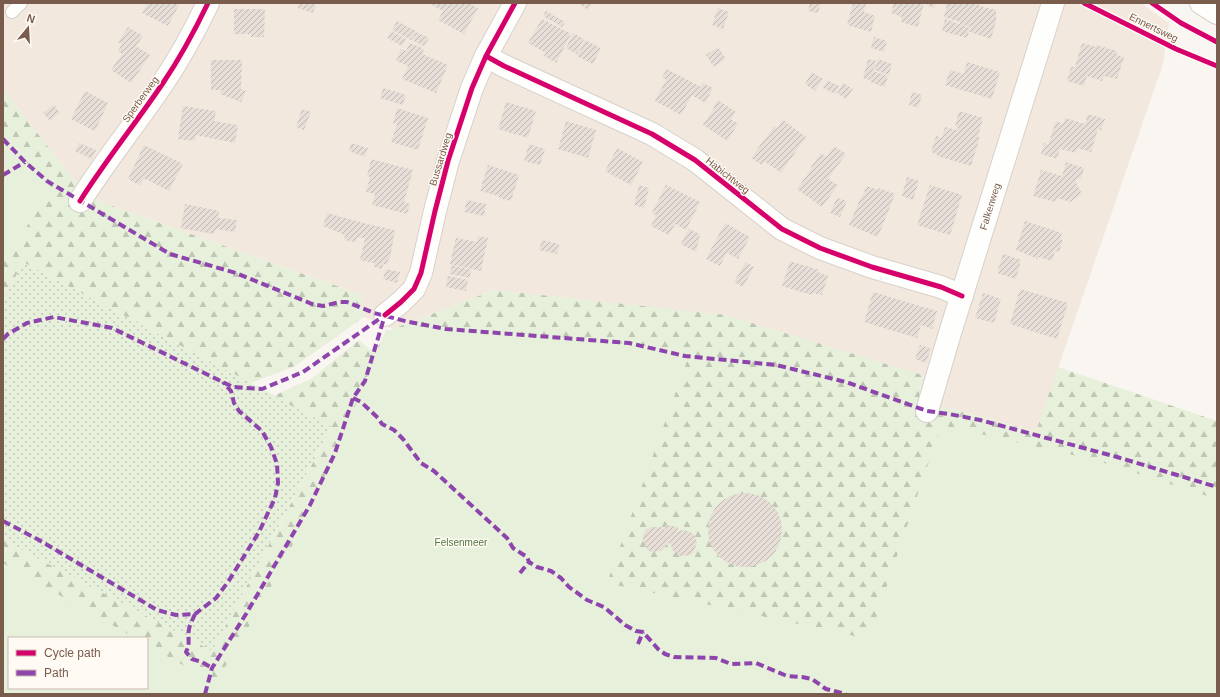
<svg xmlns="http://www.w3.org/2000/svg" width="1220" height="697" viewBox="0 0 1220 697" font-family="Arial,sans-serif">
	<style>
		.residential { fill: #f2e8de }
		.grass { fill: url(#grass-dots) }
		.forest { fill: url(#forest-firs); fill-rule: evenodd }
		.park { fill: #e7f0db }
		.building { fill: url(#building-hatch) }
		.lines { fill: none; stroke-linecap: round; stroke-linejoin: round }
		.service-casing { stroke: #d7d1cb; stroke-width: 14 }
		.minor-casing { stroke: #d7d1cb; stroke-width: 24 }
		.tertiary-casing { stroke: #d7d1cb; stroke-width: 24 }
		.service { stroke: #fefefd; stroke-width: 12 }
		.minor { stroke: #fefefd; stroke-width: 22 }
		.tertiary { stroke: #fefefd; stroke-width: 22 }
		.quiet { stroke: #8e44ad; stroke-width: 4; stroke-dasharray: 8 4; stroke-linecap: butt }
		.cycleway-casing { stroke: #fffaf3; stroke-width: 8 }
		.cycleway { stroke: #d6006c; stroke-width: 5 }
		.labels { text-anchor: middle; stroke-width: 3; stroke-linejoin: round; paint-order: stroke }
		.street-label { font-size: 10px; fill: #7a5c4d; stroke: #fffaf3 }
		.park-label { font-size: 10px; fill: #537a41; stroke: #fffaf3 }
	</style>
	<defs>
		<pattern id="grass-dots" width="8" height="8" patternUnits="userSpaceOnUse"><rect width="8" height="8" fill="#e7f0db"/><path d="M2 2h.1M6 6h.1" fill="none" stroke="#c0c6b4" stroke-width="1.8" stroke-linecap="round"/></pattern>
		<pattern id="forest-firs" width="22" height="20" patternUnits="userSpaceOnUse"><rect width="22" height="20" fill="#e7f0db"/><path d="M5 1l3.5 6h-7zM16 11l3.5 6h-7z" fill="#c0c6b4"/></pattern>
		<pattern id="building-hatch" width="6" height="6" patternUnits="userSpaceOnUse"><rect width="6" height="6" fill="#e6ded7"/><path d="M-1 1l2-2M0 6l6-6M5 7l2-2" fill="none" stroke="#bfb7b1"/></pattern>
	</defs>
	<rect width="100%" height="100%" fill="#f9f5f0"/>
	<path class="residential" d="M 3,3 L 1141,3 L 1169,23 L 1163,64 L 1036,432 L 919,400 L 922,375 L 494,290 L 393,329 L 364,317 L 362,295 L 87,197 L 3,89 Z"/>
	<path class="grass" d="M 23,262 L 332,426 L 212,651 L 3,540 L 3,300 Z"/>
	<path class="forest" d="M 3,89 L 87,197 L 362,295 L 364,317 L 295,366 L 251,383 L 23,262 L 3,300 Z
		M 494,290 L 726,315 L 922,375 L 919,400 L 1036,432 L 1058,367 L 1217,421 L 1217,694 L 3,694 L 3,540 L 212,651 L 332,427 L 273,396 L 311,379 L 359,340 L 373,352 L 393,329 ZM 9,638 L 147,638 L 147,688 L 9,688 Z"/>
	<path class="park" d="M 3,139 L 52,188 L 3,263 Z
		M 466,329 L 691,350 L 607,583 L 869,639 L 941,425 L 1095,460 L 1217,499 L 1217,694 L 3,694 L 3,563 L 135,638 L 9,638 L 9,688 L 147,688 L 147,645 L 215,683 C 246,633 276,581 301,527 C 333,463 359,396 386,330 Z"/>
	<path class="building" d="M 147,3 L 180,3 L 168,26 L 142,13 Z
		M 299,3 L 310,3 L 316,5 L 313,13 L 298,8 Z
		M 433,3 L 469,3 L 478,8 L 464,34 L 438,20 L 443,11 L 432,5 Z
		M 577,3 L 592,3 L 588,10 Z
		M 810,3 L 821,3 L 818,13 L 808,11 Z
		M 853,3 L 866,3 L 864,12 L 875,16 L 871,32 L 847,25 Z
		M 894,3 L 924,3 L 918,27 L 901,22 L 902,17 L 891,13 Z
		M 927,3 L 935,3 L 934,8 L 926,5 Z
		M 943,3 L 979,3 L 979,6 L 996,10 L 996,21 L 991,39 L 970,32 L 971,27 L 960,24 L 960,22 L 944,17 L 947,5 L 943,4 Z
		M 718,8 L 729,12 L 723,29 L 712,25 Z
		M 234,9 L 265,9 L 264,37 L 251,37 L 251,34 L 234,34 Z
		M 546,11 L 565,22 L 562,27 L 543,16 Z
		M 542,19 L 571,34 L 556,63 L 544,56 L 546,53 L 528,43 Z
		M 945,19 L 970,28 L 967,38 L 942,31 Z
		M 397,21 L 416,31 L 411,40 L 392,30 Z
		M 128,27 L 143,36 L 136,46 L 150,55 L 131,83 L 111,70 L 122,54 L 118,51 L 122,44 L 118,42 Z
		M 391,31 L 406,39 L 402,46 L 387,38 Z
		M 416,32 L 429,38 L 424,46 L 412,40 Z
		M 573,33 L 584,39 L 577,54 L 566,48 Z
		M 874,37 L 887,41 L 884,52 L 871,48 Z
		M 585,40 L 601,48 L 593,64 L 577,56 Z
		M 410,43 L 424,49 L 422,54 L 448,65 L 436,93 L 402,79 L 408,66 L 396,61 L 401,49 L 406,51 Z
		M 1082,43 L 1096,47 L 1096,45 L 1117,51 L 1116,55 L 1124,57 L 1117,79 L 1104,76 L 1102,81 L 1087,76 L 1084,86 L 1067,81 L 1071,67 L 1075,67 Z
		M 718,47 L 726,59 L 714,67 L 706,55 Z
		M 868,59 L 876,61 L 870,80 L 863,78 Z
		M 878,59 L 892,64 L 889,75 L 874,70 Z
		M 211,60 L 242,60 L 241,89 L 246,91 L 241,102 L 220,94 L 222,90 L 211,90 Z
		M 967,62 L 1000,72 L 992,99 L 945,85 L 950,70 L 964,74 Z
		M 667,69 L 701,87 L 703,83 L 713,88 L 705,103 L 692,95 L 681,115 L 655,101 L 666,80 L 662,77 Z
		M 873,71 L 888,76 L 885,87 L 870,82 Z
		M 812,72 L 823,79 L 815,91 L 805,84 Z
		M 827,80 L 839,86 L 835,94 L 823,88 Z
		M 843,83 L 853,89 L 846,99 L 837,93 Z
		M 383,88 L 406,95 L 403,105 L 380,98 Z
		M 85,91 L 108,103 L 95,131 L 71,119 Z
		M 912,92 L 922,95 L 918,108 L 909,105 Z
		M 718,100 L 736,112 L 731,119 L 738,124 L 727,141 L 703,125 L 714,108 L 713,107 Z
		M 506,102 L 536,111 L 528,138 L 498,129 Z
		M 54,105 L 60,113 L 50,121 L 43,113 Z
		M 183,106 L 216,111 L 214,121 L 238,125 L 235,143 L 196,135 L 195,141 L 178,139 Z
		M 397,108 L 428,118 L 418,150 L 391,142 L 397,124 L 393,123 Z
		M 302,109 L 311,112 L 304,130 L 296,127 Z
		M 959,111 L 983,118 L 978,137 L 980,137 L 971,166 L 937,156 L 937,154 L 931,152 L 936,136 L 942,138 L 945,127 L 957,130 L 958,127 L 955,126 Z
		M 1088,114 L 1105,119 L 1101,130 L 1098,129 L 1091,152 L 1078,148 L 1076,153 L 1060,149 L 1057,159 L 1041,154 L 1044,143 L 1048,145 L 1056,121 L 1063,124 L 1065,118 L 1085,124 Z
		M 783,120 L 806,137 L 781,173 L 764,161 L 762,165 L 751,158 L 774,126 L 777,128 Z
		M 566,121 L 596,130 L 588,158 L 558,149 Z
		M 79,143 L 96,150 L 92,159 L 75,151 Z
		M 351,143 L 368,148 L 365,157 L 349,151 Z
		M 529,144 L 545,149 L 540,165 L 524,161 Z
		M 144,145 L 183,164 L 169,191 L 146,179 L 144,179 L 139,185 L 128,179 Z
		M 834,146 L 846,154 L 828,179 L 838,185 L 822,207 L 797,189 L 812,168 L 811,167 L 821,153 L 826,157 Z
		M 617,148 L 643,162 L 631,185 L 605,171 Z
		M 371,159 L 413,170 L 404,202 L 410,204 L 407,214 L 372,205 L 375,194 L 366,192 L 370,177 L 367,176 Z
		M 1066,162 L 1084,168 L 1081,179 L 1077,178 L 1076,183 L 1082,194 L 1070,202 L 1057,198 L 1056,202 L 1033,196 L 1041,170 L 1062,176 Z
		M 488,165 L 519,175 L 511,201 L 499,198 L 499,196 L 480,191 Z
		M 907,177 L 919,181 L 913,200 L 902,196 Z
		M 639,185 L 649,188 L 644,208 L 634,205 Z
		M 666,185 L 700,202 L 686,230 L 675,224 L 669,235 L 651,226 L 656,215 L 652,213 Z
		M 930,185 L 962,195 L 950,235 L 917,225 Z
		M 867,186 L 878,190 L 879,188 L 895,194 L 878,237 L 849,225 L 861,197 L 862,197 Z
		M 837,198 L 847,201 L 840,217 L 830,213 Z
		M 467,200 L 486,204 L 484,216 L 464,212 Z
		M 185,204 L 219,211 L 218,218 L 237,220 L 235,232 L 216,229 L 214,234 L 181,228 Z
		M 327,213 L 367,224 L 395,230 L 390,258 L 389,258 L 387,265 L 383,264 L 382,269 L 374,267 L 374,263 L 360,260 L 365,238 L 357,237 L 356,242 L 344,240 L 345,235 L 323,226 Z
		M 1025,221 L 1062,233 L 1060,239 L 1063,240 L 1059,252 L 1055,251 L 1052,261 L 1038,257 L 1038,259 L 1016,250 Z
		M 725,223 L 750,237 L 738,259 L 727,253 L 720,266 L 706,259 Z
		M 689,229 L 700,234 L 696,252 L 681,244 Z
		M 478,236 L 488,238 L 481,271 L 450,264 L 456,238 L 477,242 Z
		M 542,240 L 559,244 L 557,254 L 539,250 Z
		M 1003,254 L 1021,260 L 1016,279 L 997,273 Z
		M 790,261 L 819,270 L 818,272 L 828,276 L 822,295 L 812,293 L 811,295 L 782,286 Z
		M 746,262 L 754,267 L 743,287 L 734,282 Z
		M 452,265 L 471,270 L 470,278 L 450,274 Z
		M 386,269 L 400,272 L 397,283 L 383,279 Z
		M 448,276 L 468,280 L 466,291 L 446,287 Z
		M 1020,289 L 1068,303 L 1057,339 L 1010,324 Z
		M 873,292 L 937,311 L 932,329 L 921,325 L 917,338 L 864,322 Z
		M 983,293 L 1001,299 L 994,323 L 975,318 Z
		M 920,345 L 931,349 L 926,363 L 915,359 Z
		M708 530a37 37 0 1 1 74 0a37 37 0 1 1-74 0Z
		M 666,525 L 678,527 L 677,532 L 682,530 L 687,531 L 692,533 L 695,537 L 697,542 L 694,552 L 690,555 L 679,556 L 672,549 L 671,544 L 668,543 L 661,551 L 651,552 L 647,549 L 643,540 L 643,535 L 646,530 L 650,527 L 661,527 L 665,530 Z"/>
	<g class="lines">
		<g class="service-casing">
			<path id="service" d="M 12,12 L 21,3"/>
		</g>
		<g class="minor-casing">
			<g id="minor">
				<path d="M 486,56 L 504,66 L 652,134 L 695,160 L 782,229 L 820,248 L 872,267 L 941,287 L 962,296"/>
				<path d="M 80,201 C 106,160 136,123 163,83 C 180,58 195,30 208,3"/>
				<path d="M 385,315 L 401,302 L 414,289 L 421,273 L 435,211 L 448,161 L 472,88 L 486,56 L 515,3"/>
				<path id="s1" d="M 927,411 L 950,333 L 1053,3"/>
			</g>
		</g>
		<g class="tertiary-casing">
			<path id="tertiary" d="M 1201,3 L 1217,13"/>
		</g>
		<use href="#service" class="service"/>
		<use href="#minor" class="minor"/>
		<use href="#tertiary" class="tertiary"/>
		<path class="quiet" d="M 3,139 L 25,162 L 47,181 L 170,254 L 236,273 L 312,304 L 323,306 L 340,302 L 347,302 L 374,313 L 409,322 L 446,329 L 629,343 L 685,356 L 776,365 L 846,382 L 927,411 L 949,414 L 980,420 L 1117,457 L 1217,487
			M 3,175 L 25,162
			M 3,339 L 8,334 L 27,323 L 54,317 L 112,328 L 233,387 L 262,389 L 303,372 L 385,315
			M 353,398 L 361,402 L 378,418 L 382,424 L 394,430 L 403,439 L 421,463 L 434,471 L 507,538 L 513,548 L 527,557 L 529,562 L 537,567 L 551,571 L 561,578 L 569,587 L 587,600 L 604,607 L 625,625 L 636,631 L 643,632 L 658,649 L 665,654 L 674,657 L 716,658 L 731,664 L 756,663 L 787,676 L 802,677 L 812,679 L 826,689 L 846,694
			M 3,521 L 39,540 L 157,610 L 176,615 L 195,614 L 216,598 L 228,582 L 259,532 L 275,498 L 278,483 L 277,464 L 271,447 L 262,431 L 239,411 L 234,403 L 231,391 L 223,382
			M 520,573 L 529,562
			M 195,614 C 193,619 190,624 189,629 C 187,639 191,642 186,652 L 192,659 L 202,662 L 212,668
			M 638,644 L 643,632
			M 205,694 L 212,668 L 246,614 L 310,505 L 335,453 L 353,398 L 365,381 L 385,315"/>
		<g class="cycleway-casing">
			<path id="cycleway" d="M 1084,3 L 1176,49 L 1217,66
				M 1152,3 L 1181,23 L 1217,42
				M 486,56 L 504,66 L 652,134 L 695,160 L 782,229 L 820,248 L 872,267 L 941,287 L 962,296
				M 80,201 C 106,160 136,123 163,83 C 180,58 195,30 208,3
				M 385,315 L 401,302 L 414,289 L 421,273 L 435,211 L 448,161 L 472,88 L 486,56 L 515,3"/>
		</g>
		<use href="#cycleway" class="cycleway"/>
	</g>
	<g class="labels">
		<g class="street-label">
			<text transform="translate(1154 27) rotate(26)" y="4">Ennertsweg</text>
			<text transform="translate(140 99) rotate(-54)" y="4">Sperberweg</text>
			<text transform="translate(440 159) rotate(-73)" y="4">Bussardweg</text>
			<text transform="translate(728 175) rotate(38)" y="4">Habichtweg</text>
			<text dy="4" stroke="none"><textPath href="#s1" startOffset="214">Falkenweg</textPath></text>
		</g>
		<g class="park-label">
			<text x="461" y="546">Felsenmeer</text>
		</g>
	</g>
	<rect width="1220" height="697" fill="none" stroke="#7a5c4d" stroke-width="8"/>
	<rect x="8" y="637" width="140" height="52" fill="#fffaf3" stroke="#cabbb1"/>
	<rect x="16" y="650" width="20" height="6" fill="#d6006c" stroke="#cabbb1"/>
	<text x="44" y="657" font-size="12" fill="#7a5c4d">Cycle path</text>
	<rect x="16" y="670" width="20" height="6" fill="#8e44ad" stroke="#cabbb1"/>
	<text x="44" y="677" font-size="12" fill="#7a5c4d">Path</text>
	<g transform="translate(28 28) rotate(18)" stroke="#fffaf3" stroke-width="3" paint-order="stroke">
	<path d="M0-3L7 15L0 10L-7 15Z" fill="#7a5c4d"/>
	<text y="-6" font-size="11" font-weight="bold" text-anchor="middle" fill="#7a5c4d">N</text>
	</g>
</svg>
